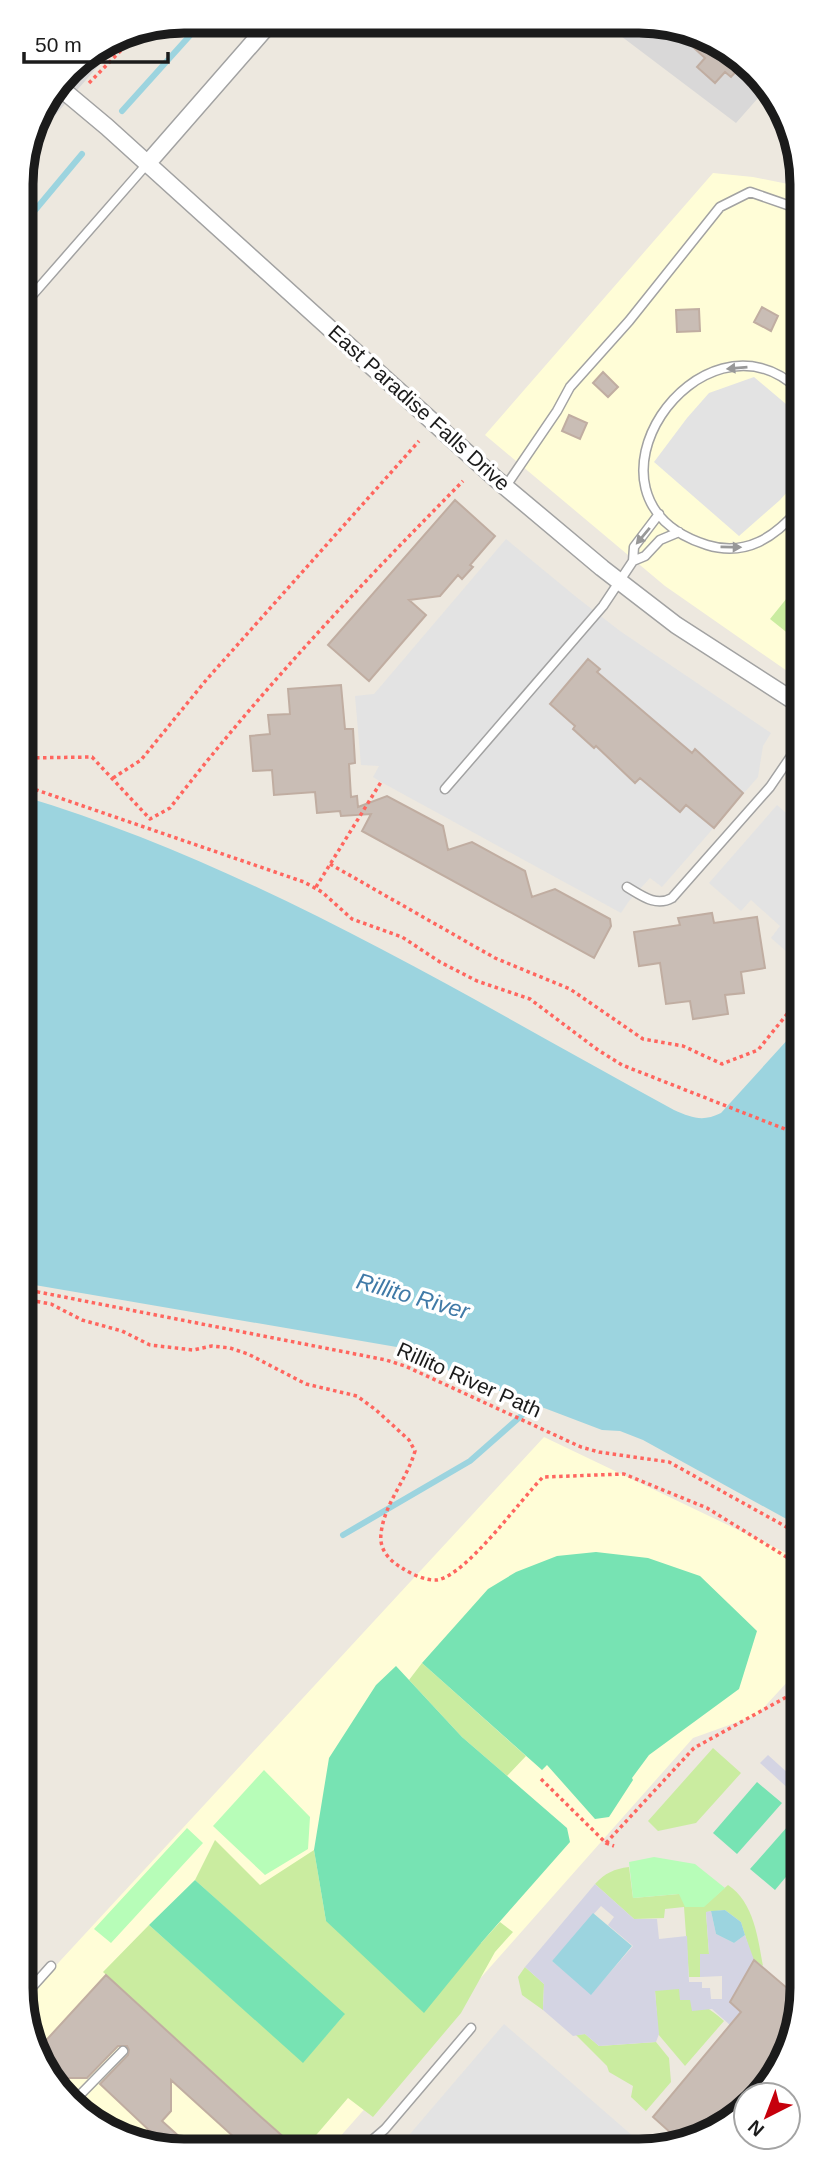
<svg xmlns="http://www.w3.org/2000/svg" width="823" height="2172" viewBox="0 0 823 2172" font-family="Arial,sans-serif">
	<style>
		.residential { fill: #d9d8d8 }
		.education { fill: #fffdd7 }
		.grass { fill: #caeca0 }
		.park { fill: #b7fdb8 }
		.pitch { fill: #77e3b3 }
		.parking { fill: #e3e3e3 }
		.plaza { fill: #d4d4e3; fill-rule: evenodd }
		.water { fill: #9cd4df }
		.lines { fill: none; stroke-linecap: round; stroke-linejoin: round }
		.stream { stroke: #9cd4df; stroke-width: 6 }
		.building { fill: #c9bdb5; stroke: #c0ada1; stroke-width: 2 }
		.service-casing { stroke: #a2a2a2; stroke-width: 11 }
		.minor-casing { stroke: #a2a2a2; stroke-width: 19 }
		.path { stroke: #ff665f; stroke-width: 3.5; stroke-dasharray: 3.5 3.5; stroke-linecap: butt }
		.service { stroke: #fff; stroke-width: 8 }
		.minor { stroke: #fff; stroke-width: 16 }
		.oneway { fill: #989898 }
		.labels { text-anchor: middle; stroke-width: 7; stroke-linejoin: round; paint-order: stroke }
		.street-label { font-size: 21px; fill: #1b1b1b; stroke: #fff }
		.water-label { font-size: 23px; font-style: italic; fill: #407aa7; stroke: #fff }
		.rim { fill: none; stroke: #1b1b1b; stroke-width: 9 }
	</style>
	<rect width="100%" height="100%" fill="#ede8df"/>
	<path class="residential" d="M 605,24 L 671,24 L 754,69 L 765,90 L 736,123 Z
		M 128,32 L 29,145 L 38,113 L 76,62 L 122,33 Z"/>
	<path class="education" d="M 713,173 L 753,177 L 793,185 L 799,183 L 800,680 L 665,586 L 485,435 Z
		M 544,1437 L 801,1560 L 801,1667 L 757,1715 L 693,1738 L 330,2148 L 153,2148 L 69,2103 L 24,2020 L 24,2000 Z"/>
	<path class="grass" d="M 799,583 L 800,643 L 770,619 Z
		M 422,1663 L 526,1756 L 507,1776 L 462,1737 L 409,1680 Z
		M 713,1748 L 741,1773 L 696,1823 L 658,1831 L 648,1821 Z
		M 215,1840 L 260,1885 L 314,1850 L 326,1921 L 481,1943 L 500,1922 L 513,1932 L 495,1952 L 461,2013 L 373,2117 L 348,2098 L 305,2148 L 296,2148 L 103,1972 L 149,1925 L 303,2062 L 344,2015 L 195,1880 Z
		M 629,1867 L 633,1898 L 679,1894 L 703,1907 L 728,1885 C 754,1902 758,1939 763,1966 L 752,1958 L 741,1922 L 725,1910 L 706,1912 L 709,1954 L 700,1954 L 700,1977 L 689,1977 L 684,1907 L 665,1909 L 664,1918 L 634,1919 L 595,1884 C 605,1873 614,1869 629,1867 Z
		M 525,1967 L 544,1984 L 543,2010 L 522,1995 L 518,1977 Z
		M 680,1988 C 693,2002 710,2007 724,2021 L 685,2066 L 658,2034 L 655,1990 Z
		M 585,2034 L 599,2046 L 656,2042 L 669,2058 L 671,2082 L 646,2111 L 631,2097 L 633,2086 L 609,2072 L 607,2066 L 576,2035 Z"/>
	<path class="park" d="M 264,1770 L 310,1817 L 308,1849 L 265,1875 L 213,1826 Z
		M 187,1828 L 203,1843 L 111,1943 L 94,1929 Z
		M 654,1857 L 695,1864 L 725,1888 L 704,1907 L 685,1907 L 679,1894 L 633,1898 L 629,1862 Z"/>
	<path class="pitch" d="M 596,1552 L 648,1558 L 700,1576 L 757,1631 L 739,1689 L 649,1755 L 632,1778 L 633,1780 L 609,1817 L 595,1819 L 547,1765 L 542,1770 L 422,1663 L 488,1589 L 516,1572 L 557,1556 Z
		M 396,1666 L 462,1737 L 567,1828 L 570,1842 L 481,1943 L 424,2013 L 326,1921 L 314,1850 L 329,1758 L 376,1685 Z
		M 757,1782 L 782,1803 L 737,1854 L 713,1833 Z
		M 795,1818 L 801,1823 L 801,1859 L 775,1890 L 750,1869 Z
		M 195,1880 L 345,2014 L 303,2063 L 149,1925 Z"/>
	<path class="parking" d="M 754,377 L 799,415 L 799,479 L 780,500 L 739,536 L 654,462 L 687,418 L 709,393 Z
		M 506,539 L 575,596 L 620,631 L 771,733 L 763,746 L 758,777 L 662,887 L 650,878 L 629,901 L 621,913 L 381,782 L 373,777 L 379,766 L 361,765 L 355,696 L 374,694 Z
		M 777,805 L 800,825 L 800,956 L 796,960 L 771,938 L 780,926 L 751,900 L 741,911 L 709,883 Z
		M 504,2024 L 634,2137 L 625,2148 L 398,2148 Z"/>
	<path class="plaza" d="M 768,1755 L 801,1785 L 801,1800 L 760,1763 Z
		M 595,1884 L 634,1919 L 657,1919 L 659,1939 L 687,1936 L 689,1982 L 702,1982 L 702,1988 L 710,1988 L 711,1999 L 722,1999 L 722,1976 L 700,1977 L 700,1954 L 709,1954 L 706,1912 L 711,1911 L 716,1934 L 734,1943 L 745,1935 L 754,1960 L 730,2002 L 741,2012 L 730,2025 L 712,2009 L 692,2011 L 690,2000 L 680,2000 L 679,1989 L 655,1991 L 659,2034 L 656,2042 L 599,2046 L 585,2034 L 573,2036 L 543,2010 L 544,1984 L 525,1967 ZM 601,1906 L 614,1917 L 608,1925 L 633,1946 L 591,1994 L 552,1961 Z"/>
	<path class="water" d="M 22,796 C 253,865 463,995 674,1110 C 692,1118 703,1122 721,1113 L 800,1026 L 801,1527 L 643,1440 L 620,1431 L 602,1430 L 450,1372 L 433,1358 L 420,1351 L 23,1283 Z
		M 725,1910 L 741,1922 L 745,1935 L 734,1943 L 716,1934 L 711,1911 Z
		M 593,1913 L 632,1946 L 591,1995 L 552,1961 Z"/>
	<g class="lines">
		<path class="stream" d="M 122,111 L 203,21
			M 21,227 L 82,154
			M 343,1535 L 470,1461 L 539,1400"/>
	</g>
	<path class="building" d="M 686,32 L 703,41 L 744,63 L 731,77 L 725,72 L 715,83 L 697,67 L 705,58 L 682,37 Z
		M 762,307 L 778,316 L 771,331 L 754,322 Z
		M 699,309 L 700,331 L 677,332 L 676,310 Z
		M 603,372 L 618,387 L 608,397 L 593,383 Z
		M 569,415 L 587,423 L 580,439 L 562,431 Z
		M 455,500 L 495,536 L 470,565 L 473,567 L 462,579 L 458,575 L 440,596 L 409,600 L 426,615 L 369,681 L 328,645 Z
		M 588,659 L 600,669 L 597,672 L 692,753 L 695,749 L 743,793 L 714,828 L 686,805 L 680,812 L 640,778 L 635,783 L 596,746 L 594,748 L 573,729 L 575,726 L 550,704 Z
		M 341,685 L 345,729 L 353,729 L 355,763 L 349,764 L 351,797 L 357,796 L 358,807 L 387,796 L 443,826 L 448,850 L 472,842 L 525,871 L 532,897 L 555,889 L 610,919 L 611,926 L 594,958 L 362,831 L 371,814 L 341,816 L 340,811 L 317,813 L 315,792 L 274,795 L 272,770 L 253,771 L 250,736 L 270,734 L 268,715 L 290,714 L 288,689 Z
		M 712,913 L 714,923 L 757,917 L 765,968 L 741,972 L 744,993 L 725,995 L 728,1014 L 693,1019 L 690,1001 L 666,1004 L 660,963 L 639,966 L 634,932 L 680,925 L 678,918 Z
		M 754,1960 L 801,2000 L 762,2095 L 746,2095 L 746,2104 L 681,2142 L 653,2117 L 741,2012 L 730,2002 Z
		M 106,1975 L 261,2117 L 296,2148 L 246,2148 L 171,2080 L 171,2111 L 162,2121 L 192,2148 L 153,2148 L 142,2142 L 151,2132 L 100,2084 L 128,2055 L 129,2050 L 127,2046 L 118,2046 L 87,2078 L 67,2078 L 45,2059 L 39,2048 Z"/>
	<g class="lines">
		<g class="service-casing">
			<path id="service" d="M 22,307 L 147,164
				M 799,390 C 701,297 560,499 707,545 C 746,557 775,537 799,509
				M 506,486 L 557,411 L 570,387 L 629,321 L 720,207 L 750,192 L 799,209
				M 633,561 L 645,556 L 660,540 L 679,532
				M 22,654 L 24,663 L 22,671
				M 445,789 L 603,606 L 633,561 L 634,547 L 659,514
				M 627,887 C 642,896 656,907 672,898 L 770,787 L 800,743
				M 24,1996 L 51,1966
				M 74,2101 L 123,2051
				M 363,2148 L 385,2129 L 471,2028"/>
		</g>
		<g class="minor-casing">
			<path id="minor" d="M 58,86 L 107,127 L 496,479 L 602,568 L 676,625 L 800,705
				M 147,164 L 271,22"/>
		</g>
		<path class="path" d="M 89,83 L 141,30
			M 22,758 L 92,757 L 150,819 L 170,808 C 259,692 360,585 463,481
			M 113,778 L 141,760 L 207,679 L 419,441
			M 22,785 L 304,882 L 322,892 L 352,919 L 402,937 L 440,962 L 477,981 L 530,999 L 598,1050 L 622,1065 L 800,1135
			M 330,864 L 495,958 L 570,989 L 643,1039 L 683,1046 L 722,1064 L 758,1050 L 800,998
			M 316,887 L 381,782
			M 23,1289 L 386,1360 L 405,1366 L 581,1447 L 599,1452 L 669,1462 L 801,1535
			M 23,1299 L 51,1304 L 82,1320 L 122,1331 L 150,1345 L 193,1350 L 212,1346 L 230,1348 L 248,1354 L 306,1384 L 357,1396 L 376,1410 L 409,1440 L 415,1451 C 407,1480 384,1503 381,1534 C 379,1550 390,1561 402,1568 C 411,1574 426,1581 437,1580 C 467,1575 520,1500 543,1477 L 624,1474 L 707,1508 L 801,1566
			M 541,1779 L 606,1843 L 614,1846
			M 606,1843 L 694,1748 L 801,1689"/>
		<use href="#service" class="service"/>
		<use href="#minor" class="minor"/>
	</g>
	<defs><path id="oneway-solid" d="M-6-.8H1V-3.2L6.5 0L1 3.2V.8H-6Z" transform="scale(1.75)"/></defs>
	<g class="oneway">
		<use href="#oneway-solid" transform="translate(737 368) rotate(175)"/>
		<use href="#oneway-solid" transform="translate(643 536) rotate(130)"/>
		<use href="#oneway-solid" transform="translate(731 547) rotate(1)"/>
	</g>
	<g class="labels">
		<g class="street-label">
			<text transform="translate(419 408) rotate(42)" y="7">East Paradise Falls Drive</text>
			<text transform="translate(469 1380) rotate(24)" y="7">Rillito River Path</text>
		</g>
		<g class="water-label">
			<text transform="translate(413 1296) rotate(16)" y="8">Rillito River</text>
		</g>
	</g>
	<path d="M0 0H823V2172H0ZM184 33H639A151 151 0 0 1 790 184V1988A151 151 0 0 1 639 2139H184A151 151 0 0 1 33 1988V184A151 151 0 0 1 184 33Z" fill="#fff" fill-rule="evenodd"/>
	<path class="rim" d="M184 33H639A151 151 0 0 1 790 184V1988A151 151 0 0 1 639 2139H184A151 151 0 0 1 33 1988V184A151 151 0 0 1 184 33Z"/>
	<g transform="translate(767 2116) rotate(222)"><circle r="33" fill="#ffffff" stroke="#a4a4a4" stroke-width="2"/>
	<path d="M0-5L12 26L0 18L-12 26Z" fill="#c6000c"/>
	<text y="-10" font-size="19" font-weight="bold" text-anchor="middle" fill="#1b1b1b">N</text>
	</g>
	<path d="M24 52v10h144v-10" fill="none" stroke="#1b1b1b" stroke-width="3.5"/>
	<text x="35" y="52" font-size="21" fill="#1b1b1b" stroke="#ffffff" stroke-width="5" paint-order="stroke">50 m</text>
</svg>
